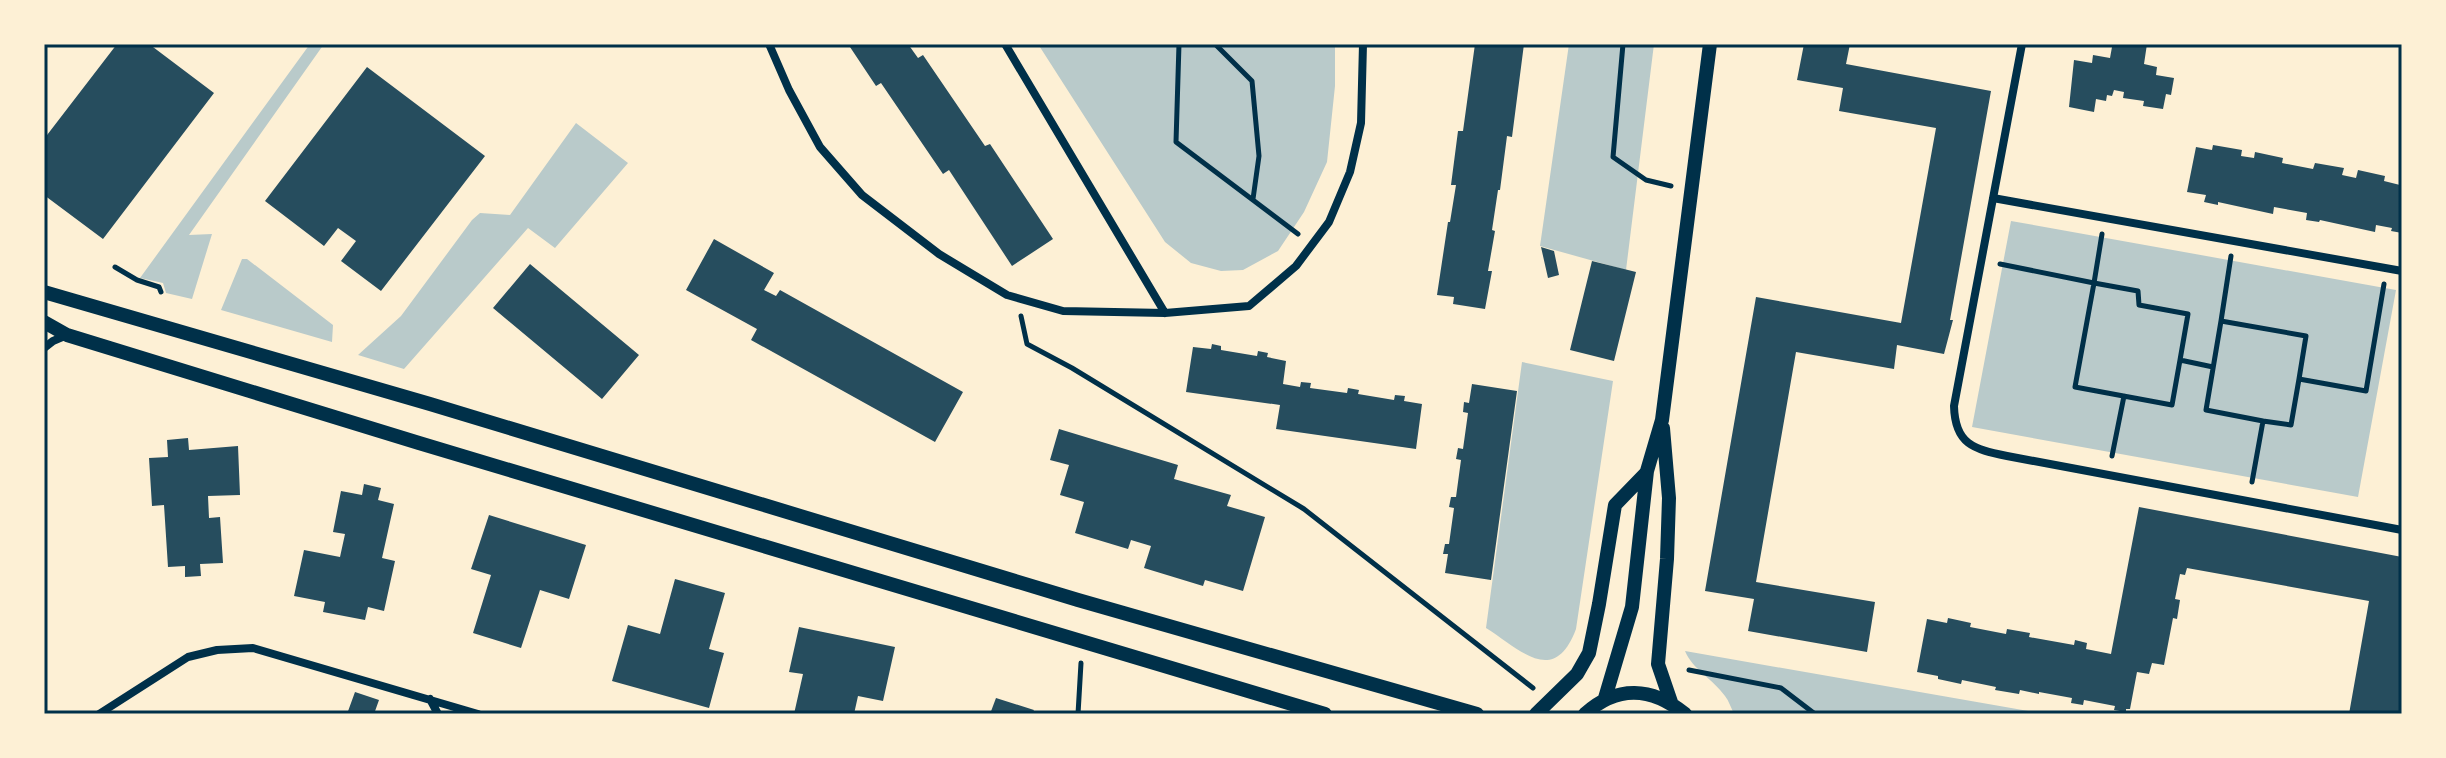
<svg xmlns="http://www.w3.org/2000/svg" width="2446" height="758" viewBox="0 0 2446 758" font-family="'Varela Round',sans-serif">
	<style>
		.green { fill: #b9caca }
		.building { fill: #264d5e }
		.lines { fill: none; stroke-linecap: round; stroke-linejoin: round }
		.path { stroke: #003049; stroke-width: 5 }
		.minor { stroke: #003049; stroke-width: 8 }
		.tertiary { stroke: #003049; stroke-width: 14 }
		.neatline { fill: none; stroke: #003049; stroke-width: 3 }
	</style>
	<rect width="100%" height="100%" fill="#fdf0d5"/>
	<path class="green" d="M 310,44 L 324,44 L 189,235 L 212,234 L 192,299 L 166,293 L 163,283 L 140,278 Z
		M 1038,44 L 1335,44 L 1335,86 L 1327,162 L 1304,212 L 1278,251 L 1243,270 L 1221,271 L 1191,263 L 1165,242 Z
		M 1569,44 L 1654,44 L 1626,270 L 1540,246 Z
		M 576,123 L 628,163 L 555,248 L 528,228 L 404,369 L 358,355 L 401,316 L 472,220 L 480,213 L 510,215 Z
		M 2011,221 L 2396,290 L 2358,497 L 1972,427 Z
		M 242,259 L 247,259 L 333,325 L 332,342 L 221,310 Z
		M 1522,362 L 1613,381 L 1576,629 C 1554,687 1521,650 1486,628 Z
		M 1685,651 L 2045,714 L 1734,714 C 1731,708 1729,701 1725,696 C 1713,679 1693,670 1685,651 Z"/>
	<path class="building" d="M 117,44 L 149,44 L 214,93 L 103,239 L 44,195 L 44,139 Z
		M 848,44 L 908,44 L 918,58 L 923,55 L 985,146 L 990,144 L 1053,239 L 1012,266 L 949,170 L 943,174 L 881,83 L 876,86 Z
		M 1475,44 L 1524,44 L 1512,137 L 1507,136 L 1500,190 L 1498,190 L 1492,230 L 1495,231 L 1488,271 L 1492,271 L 1485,309 L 1453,304 L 1454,297 L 1437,295 L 1448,222 L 1450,222 L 1456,185 L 1451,185 L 1458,131 L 1463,131 Z
		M 1804,44 L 1850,44 L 1846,64 L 1991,91 L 1950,320 L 1953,320 L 1944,354 L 1897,345 L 1894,369 L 1796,352 L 1756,582 L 1875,602 L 1867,652 L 1748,631 L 1754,599 L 1705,591 L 1756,297 L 1901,323 L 1936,128 L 1839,111 L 1843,88 L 1797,80 Z
		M 2120,44 L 2147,44 L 2144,64 L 2157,67 L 2156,75 L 2174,78 L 2171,95 L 2166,94 L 2163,109 L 2143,106 L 2144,101 L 2123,98 L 2124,92 L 2114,90 L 2112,96 L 2107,95 L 2106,101 L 2096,99 L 2094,112 L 2069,107 L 2074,60 L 2092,63 L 2093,55 L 2110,58 L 2112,47 L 2119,47 Z
		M 367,67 L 485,156 L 381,291 L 341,261 L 356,241 L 338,228 L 324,246 L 265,201 Z
		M 2213,145 L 2242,150 L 2241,156 L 2254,158 L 2255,152 L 2283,158 L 2282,163 L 2313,169 L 2315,163 L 2344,168 L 2342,175 L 2356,178 L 2358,170 L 2385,176 L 2384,181 L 2400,185 L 2400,189 L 2402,190 L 2402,233 L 2391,231 L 2392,228 L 2376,225 L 2375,232 L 2320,220 L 2319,222 L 2306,220 L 2307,213 L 2274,207 L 2273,214 L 2218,202 L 2218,205 L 2204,202 L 2206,195 L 2187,192 L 2196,147 L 2212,150 Z
		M 714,239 L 774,273 L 764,290 L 776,296 L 780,290 L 963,392 L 935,442 L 751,340 L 757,329 L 686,290 Z
		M 1541,247 L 1554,251 L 1559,275 L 1548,278 Z
		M 1592,261 L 1636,272 L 1614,361 L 1570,350 Z
		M 530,264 L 639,355 L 602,399 L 493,308 Z
		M 1212,344 L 1221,346 L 1221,350 L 1257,356 L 1258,351 L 1268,353 L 1267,357 L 1286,361 L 1283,384 L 1300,387 L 1301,382 L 1311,383 L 1310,388 L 1347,393 L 1348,388 L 1359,390 L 1358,394 L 1394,400 L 1395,395 L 1405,396 L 1404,401 L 1422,404 L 1416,449 L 1276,429 L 1280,405 L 1186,392 L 1193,347 L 1211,349 Z
		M 1472,384 L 1517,391 L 1491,580 L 1445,573 L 1448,554 L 1443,554 L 1445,544 L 1449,544 L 1454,508 L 1449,507 L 1451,497 L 1456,497 L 1461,460 L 1456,459 L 1458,448 L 1463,449 L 1468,413 L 1463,412 L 1464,402 L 1469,403 Z
		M 1059,429 L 1178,465 L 1174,479 L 1231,495 L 1227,506 L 1265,517 L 1243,591 L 1205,580 L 1203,586 L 1144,568 L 1151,546 L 1131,540 L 1128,549 L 1075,533 L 1084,502 L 1060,495 L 1069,465 L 1050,460 Z
		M 188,438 L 189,450 L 238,446 L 240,495 L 208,496 L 209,518 L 220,517 L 223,563 L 200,564 L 201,576 L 185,577 L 185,566 L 168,567 L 164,505 L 152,506 L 149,458 L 168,457 L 167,440 Z
		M 364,484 L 381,488 L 378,500 L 394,504 L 382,558 L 395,561 L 384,611 L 368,607 L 365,620 L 323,612 L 325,602 L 294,596 L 304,550 L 340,557 L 345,534 L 333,532 L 341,491 L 362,495 Z
		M 2139,507 L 2402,557 L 2402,714 L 2349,714 L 2369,601 L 2187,568 L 2185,575 L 2180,574 L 2175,599 L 2180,600 L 2177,619 L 2173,618 L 2164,665 L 2152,663 L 2149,674 L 2137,672 L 2130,709 L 2126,709 L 2126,712 L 2114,710 L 2115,706 L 2084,700 L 2083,705 L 2071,703 L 2072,698 L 2039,692 L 2039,694 L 2020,690 L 2019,694 L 1995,690 L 1996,687 L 1962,680 L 1961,684 L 1938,679 L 1938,676 L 1917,672 L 1927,619 L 1947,623 L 1948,618 L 1971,623 L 1970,627 L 2006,634 L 2007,629 L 2030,633 L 2029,637 L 2074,645 L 2075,640 L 2087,643 L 2086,649 L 2111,654 Z
		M 489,515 L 586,545 L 569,599 L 540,590 L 521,648 L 473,633 L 491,575 L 471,569 Z
		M 675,579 L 725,593 L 709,649 L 724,653 L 709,708 L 612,681 L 628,625 L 660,634 Z
		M 799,627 L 895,647 L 883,701 L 858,696 L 854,714 L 794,714 L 803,674 L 789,672 Z
		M 355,692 L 379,700 L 374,714 L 347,714 Z
		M 996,698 L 1034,710 L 1032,714 L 990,714 Z"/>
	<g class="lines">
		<path class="path" d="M 1179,44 L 1176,142 L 1298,234
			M 1215,44 L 1252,81 L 1259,156 L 1253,199
			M 1623,44 L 1613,157 L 1646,180 L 1671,186
			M 2231,256 L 2221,321 L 2306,336 L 2299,379
			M 2000,264 L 2094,283 L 2102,234
			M 115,267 L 137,280 L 159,287 L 161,292
			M 1021,316 L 1027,344 L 1072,368 L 1304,509 L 1533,688
			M 2221,321 L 2206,410 L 2263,421
			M 2180,360 L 2188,314 L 2139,305 L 2138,291 L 2094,283 L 2075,387 L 2172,405 L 2180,360 L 2213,367
			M 2112,456 L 2124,396
			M 2252,482 L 2263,421 L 2291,425 L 2299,379 L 2366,391 L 2384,284
			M 1689,670 L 1781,688 L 1815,714
			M 1078,714 L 1081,663"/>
		<path class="minor" d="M 769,44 L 789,90 L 820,147 L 862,195 L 939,254 L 1007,295 L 1063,311 L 1165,313 L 1249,306 L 1296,266 L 1329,222 L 1350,172 L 1361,123 L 1363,44
			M 1005,44 L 1165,313
			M 2022,44 L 1954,406 C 1955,444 1973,449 2007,456 L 2402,530
			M 1993,198 L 2402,271
			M 44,348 L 53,341 L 67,335
			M 430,699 L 438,714
			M 99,714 L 188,657 L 217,650 L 253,648 L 478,714"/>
		<path class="tertiary" d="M 44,292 L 430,404 L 1078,600 L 1477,714
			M 44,322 L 67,335 L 419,443 L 1325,714
			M 1663,428 L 1669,498 L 1667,559 L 1658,664 L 1671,702
			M 1605,698 L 1632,607 L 1647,471 L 1662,420 L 1710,44
			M 1536,714 L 1577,674 L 1589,653 L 1599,604 L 1615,505 L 1647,472
			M 1585,714 C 1617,685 1652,687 1685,714"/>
	</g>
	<rect width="2446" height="758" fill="none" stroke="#fdf0d5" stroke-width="92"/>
	<rect x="46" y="46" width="2354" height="666" class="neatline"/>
</svg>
